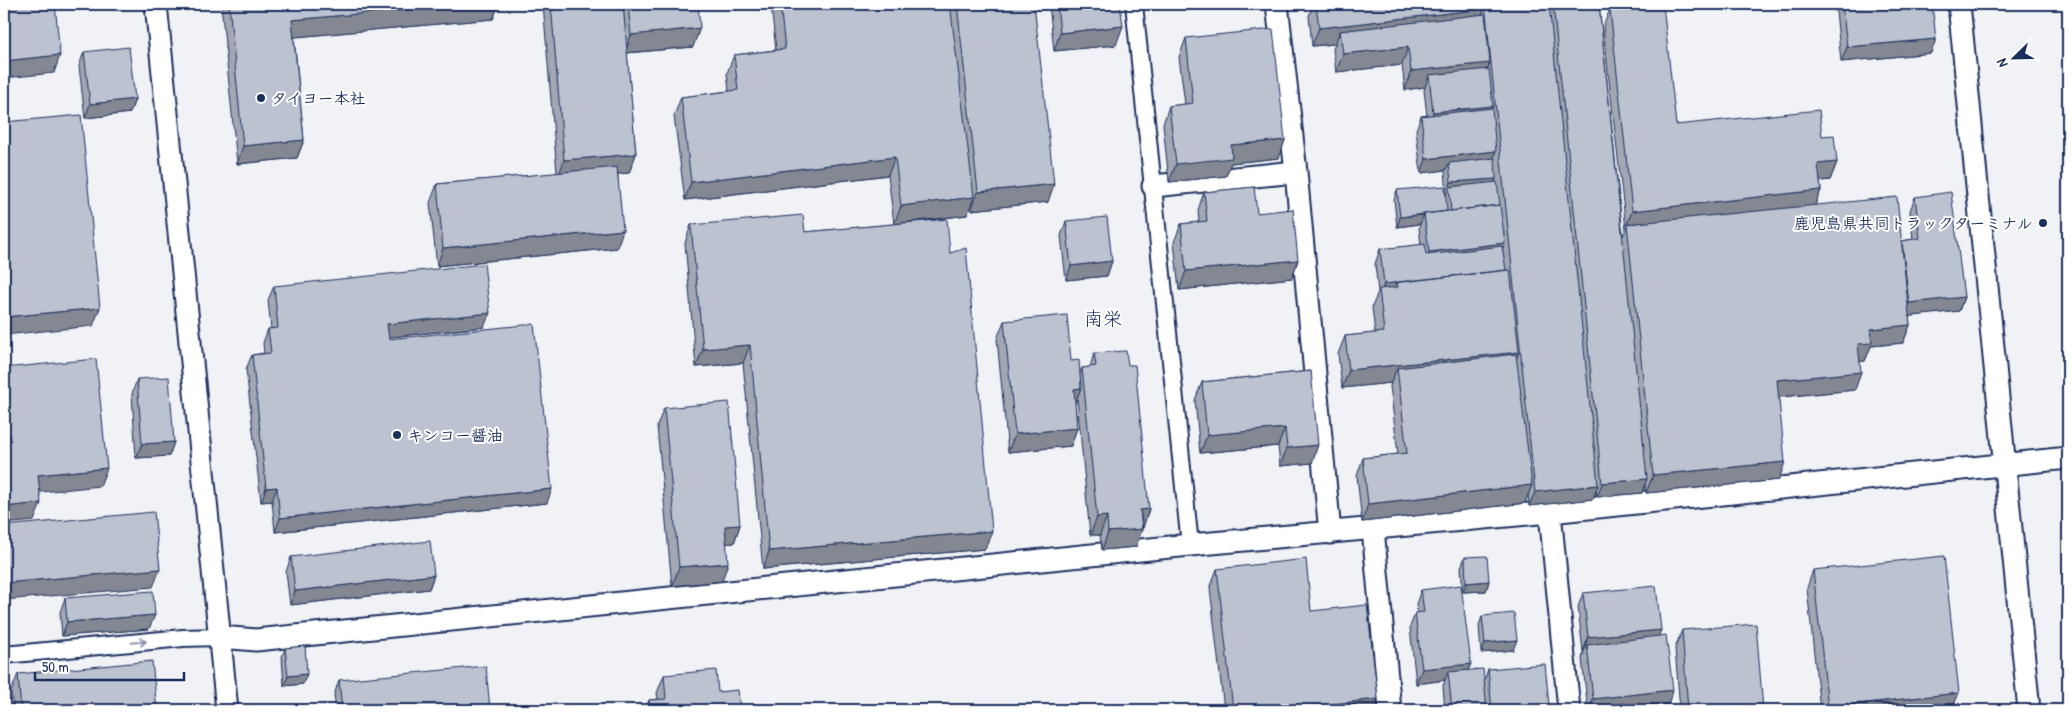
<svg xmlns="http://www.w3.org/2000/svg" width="2072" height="714" viewBox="0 0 2072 714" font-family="'Patrick Hand','Klee One',sans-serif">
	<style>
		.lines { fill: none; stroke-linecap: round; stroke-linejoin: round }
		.minor-casing { stroke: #1b2f5e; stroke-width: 20 }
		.tertiary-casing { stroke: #1b2f5e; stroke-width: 25 }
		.minor { stroke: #fff; stroke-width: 16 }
		.tertiary { stroke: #fff; stroke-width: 21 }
		.wall { fill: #a2a7b3; stroke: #1b2f5e }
		.shaded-wall { fill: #848892; stroke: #1b2f5e }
		.building { fill: #bcc2d0; stroke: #1b2f5e }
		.oneway { stroke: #8d97ae }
		.poi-dot { fill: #1b2f5e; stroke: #fff; stroke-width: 2 }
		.labels { text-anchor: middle; stroke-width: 4; stroke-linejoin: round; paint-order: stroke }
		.poi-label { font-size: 16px; font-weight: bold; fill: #1b2f5e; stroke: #fff; text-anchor: start }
		.quarter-label { font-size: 19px; fill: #1b2f5e; stroke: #fff }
	</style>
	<rect width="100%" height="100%" fill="#f1f2f5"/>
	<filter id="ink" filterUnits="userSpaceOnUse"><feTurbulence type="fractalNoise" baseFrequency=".02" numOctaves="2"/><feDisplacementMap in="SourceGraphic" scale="10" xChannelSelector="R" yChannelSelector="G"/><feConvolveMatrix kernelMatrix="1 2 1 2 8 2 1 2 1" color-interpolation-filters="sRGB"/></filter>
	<g filter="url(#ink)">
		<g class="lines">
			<g class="minor-casing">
				<path id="minor" d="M 1134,4 L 1190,545
					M 4,655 L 183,638 L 220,637"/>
			</g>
			<g class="tertiary-casing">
				<path id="tertiary" d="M 156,4 L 227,710
					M 1277,4 L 1296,172 L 1330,533
					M 1959,4 L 2029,710
					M 1153,186 L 1296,172
					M 1550,512 L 1569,710
					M 1373,529 L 1390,710
					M 220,637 L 256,640 L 1190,545 L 1550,512 L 2068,458"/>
			</g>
			<use href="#minor" class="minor"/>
			<use href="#tertiary" class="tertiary"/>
		</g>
		<path class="wall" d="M 221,4 L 499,4 L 493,19 L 294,37 L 304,140 L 297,158 L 237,164 Z
			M 543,4 L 698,4 L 693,47 L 627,53 L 636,154 L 629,173 L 618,174 L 617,248 L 437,266 L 430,203 L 437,184 L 557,173 Z
			M 772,4 L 1034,4 L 1048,202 L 971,210 L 971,205 L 967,215 L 908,223 L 950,253 L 985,549 L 763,569 L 743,363 L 696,367 L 685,243 L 691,225 L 805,232 L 894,224 L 888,175 L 685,200 L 674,116 L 681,97 L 729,91 L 727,73 L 734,55 L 776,50 L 771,6 Z
			M 1049,4 L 1120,4 L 1116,45 L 1054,51 Z
			M 1313,4 L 1599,4 L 1623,236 L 1626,229 L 1603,27 L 1610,9 L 1676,125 L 1822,136 L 1837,162 L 1830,180 L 1820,181 L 1821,190 L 1815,205 L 1901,241 L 1913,239 L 1910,211 L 1915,197 L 1964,297 L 1959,311 L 1909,316 L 1910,325 L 1903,343 L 1871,346 L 1865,361 L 1860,361 L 1855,390 L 1779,397 L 1779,480 L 1646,493 L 1645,485 L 1642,493 L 1597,497 L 1596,490 L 1593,499 L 1529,506 L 1528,494 L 1525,503 L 1362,522 L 1357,476 L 1363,458 L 1398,454 L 1390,386 L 1391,383 L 1342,388 L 1338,354 L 1345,336 L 1375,333 L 1372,307 L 1378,292 L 1375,264 L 1380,249 L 1421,245 L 1419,228 L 1420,224 L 1397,227 L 1394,200 L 1397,190 L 1446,195 L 1447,192 L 1445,172 L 1446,170 L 1421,173 L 1416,130 L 1421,116 L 1427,116 L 1424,90 L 1425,87 L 1405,90 L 1402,65 L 1336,72 L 1333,49 L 1335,44 L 1312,46 L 1309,16 Z
			M 1839,4 L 1932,4 L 1931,53 L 1841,62 L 1836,11 Z
			M 1186,38 L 1285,140 L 1279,158 L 1231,163 L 1226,176 L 1169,182 L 1163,124 L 1169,106 L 1185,104 L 1179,57 Z
			M 84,52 L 135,99 L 130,113 L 85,118 L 79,66 Z
			M 1204,192 L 1257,213 L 1298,260 L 1292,278 L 1179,290 L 1174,242 L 1181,224 L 1199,222 L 1198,210 Z
			M 1066,221 L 1112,261 L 1107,276 L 1066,280 L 1061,236 Z
			M 274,286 L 484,327 L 389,337 L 389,339 L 547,503 L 275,532 L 272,501 L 261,502 L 246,369 L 252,355 L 264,353 L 263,343 L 268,329 L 271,329 L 268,300 Z
			M 1004,321 L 1071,361 L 1080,374 L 1082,368 L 1090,367 L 1094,353 L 1128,365 L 1149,509 L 1136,547 L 1102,550 L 1100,535 L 1090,535 L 1077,399 L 1075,404 L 1077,428 L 1071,446 L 1008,452 L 997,339 Z
			M 1311,371 L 1312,463 L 1280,466 L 1278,446 L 1200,453 L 1195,400 L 1202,382 Z
			M 137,379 L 174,442 L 169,456 L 136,458 L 132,394 Z
			M 664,408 L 740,525 L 734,543 L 726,543 L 722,581 L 672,586 L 657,426 Z
			M 291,557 L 434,575 L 429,589 L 290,605 L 286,572 Z
			M 1465,557 L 1489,581 L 1486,591 L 1463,592 L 1461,567 Z
			M 1217,569 L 1311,611 L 1374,710 L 1224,710 L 1210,588 Z
			M 1813,570 L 1952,710 L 1820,710 L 1807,588 Z
			M 1421,590 L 1468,670 L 1484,681 L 1488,669 L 1549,705 L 1547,710 L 1445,710 L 1443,686 L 1445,680 L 1416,684 L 1410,627 L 1415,613 L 1417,612 L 1416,604 Z
			M 1583,593 L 1661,630 L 1658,636 L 1668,704 L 1614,710 L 1588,710 L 1582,659 L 1584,651 L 1583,652 L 1578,607 Z
			M 65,598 L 149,629 L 62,636 L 60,612 Z
			M 1482,616 L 1513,650 L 1481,653 L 1479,626 Z
			M 1682,630 L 1763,710 L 1680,710 L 1675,648 Z
			M 285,648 L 303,684 L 284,686 L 282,657 Z
			M 18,674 L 157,710 L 13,710 L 11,692 Z
			M 664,675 L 718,692 L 740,710 L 645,710 L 649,700 L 658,699 L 657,693 Z
			M 339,680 L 490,710 L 336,710 L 334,695 Z"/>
		<path class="shaded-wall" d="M 466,4 L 499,4 L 493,19 L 285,38 L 292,20 Z
			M 1484,9 L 1478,27 L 1340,31 L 1335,44 L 1312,46 L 1319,28 Z
			M 1123,26 L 1116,45 L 1054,51 L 1060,33 Z
			M 700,28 L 693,47 L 625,53 L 631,35 Z
			M 1936,39 L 1931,53 L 1841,62 L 1847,47 Z
			M 1408,47 L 1402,65 L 1336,72 L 1343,54 Z
			M 60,55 L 54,73 L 4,78 L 4,61 Z
			M 1490,63 L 1483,81 L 1429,75 L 1425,87 L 1405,90 L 1411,71 Z
			M 135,99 L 130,113 L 85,118 L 90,104 Z
			M 1493,106 L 1488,120 L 1428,126 L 1433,112 Z
			M 304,140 L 297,158 L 237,164 L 243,146 Z
			M 1285,140 L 1279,158 L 1231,163 L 1226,176 L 1169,182 L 1176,164 L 1231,145 Z
			M 1496,151 L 1491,165 L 1449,163 L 1446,170 L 1421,173 L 1426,159 Z
			M 636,154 L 629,173 L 558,178 L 564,160 Z
			M 895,157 L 888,175 L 685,200 L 691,182 Z
			M 1837,162 L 1830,180 L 1811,182 L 1818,164 Z
			M 1496,179 L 1493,188 L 1449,188 L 1451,182 Z
			M 1054,184 L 1048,202 L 971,210 L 978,192 Z
			M 1821,190 L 1814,208 L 1627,224 L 1632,211 Z
			M 974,197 L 967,215 L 894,224 L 901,206 Z
			M 1424,215 L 1420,224 L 1397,227 L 1400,217 Z
			M 623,230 L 617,248 L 437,266 L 443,248 Z
			M 1505,243 L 1500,257 L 1424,266 L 1429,252 Z
			M 1298,260 L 1292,278 L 1179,290 L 1186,271 Z
			M 1112,261 L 1107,276 L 1066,280 L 1071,266 Z
			M 1397,282 L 1392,297 L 1380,295 L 1384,284 Z
			M 1964,297 L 1959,311 L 1904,317 L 1909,303 Z
			M 100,308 L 93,326 L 4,335 L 4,317 Z
			M 490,313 L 484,327 L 382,338 L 387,324 Z
			M 1910,325 L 1903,343 L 1871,346 L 1865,361 L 1852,362 L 1858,344 L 1871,329 Z
			M 750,345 L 743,363 L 696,367 L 703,349 Z
			M 1519,352 L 1512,370 L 1397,368 L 1391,383 L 1342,388 L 1349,370 Z
			M 1861,372 L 1855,390 L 1770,398 L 1777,380 Z
			M 1081,388 L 1074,406 L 1074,389 Z
			M 1077,428 L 1071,446 L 1008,452 L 1015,434 Z
			M 1285,428 L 1278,446 L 1200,453 L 1207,435 Z
			M 174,442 L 169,456 L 136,458 L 142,444 Z
			M 1318,445 L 1312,463 L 1280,466 L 1287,448 Z
			M 1785,462 L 1779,480 L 1646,493 L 1653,475 Z
			M 107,468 L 100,486 L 32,493 L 38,475 Z
			M 1647,479 L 1642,493 L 1597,497 L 1602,483 Z
			M 1532,485 L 1525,503 L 1362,522 L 1368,504 Z
			M 1598,485 L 1593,499 L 1529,506 L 1535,492 Z
			M 277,487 L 272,501 L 261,502 L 266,488 Z
			M 552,489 L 547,503 L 275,532 L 280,518 Z
			M 41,503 L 34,521 L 4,524 L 4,507 Z
			M 1149,509 L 1143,528 L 1140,510 Z
			M 1107,516 L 1100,535 L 1090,535 L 1097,517 Z
			M 740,525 L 734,543 L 718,544 L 725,526 Z
			M 1142,529 L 1136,547 L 1102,550 L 1108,532 Z
			M 992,531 L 985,549 L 763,569 L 769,551 Z
			M 728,563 L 722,581 L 672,586 L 679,567 Z
			M 160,569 L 153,587 L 4,600 L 4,583 Z
			M 434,575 L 429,589 L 290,605 L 295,591 Z
			M 1489,581 L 1486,591 L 1463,592 L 1466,583 Z
			M 155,615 L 149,629 L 62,636 L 67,622 Z
			M 1661,630 L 1655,644 L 1587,645 L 1584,651 L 1583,652 L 1588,637 Z
			M 1517,640 L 1513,650 L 1481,653 L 1485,643 Z
			M 1471,664 L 1465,678 L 1448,672 L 1445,680 L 1416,684 L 1422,669 Z
			M 307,674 L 303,684 L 284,686 L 288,676 Z
			M 1673,690 L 1668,704 L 1614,710 L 1589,710 L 1593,699 Z
			M 1959,693 L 1952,710 L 1827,710 L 1828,707 Z
			M 1378,699 L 1374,710 L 1277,710 Z
			M 1549,705 L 1547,710 L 1492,710 Z"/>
		<path class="building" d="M 4,4 L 55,4 L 60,55 L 4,61 Z
			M 229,4 L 466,4 L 292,20 L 304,140 L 243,146 Z
			M 551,4 L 623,4 L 636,154 L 564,160 Z
			M 628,4 L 698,4 L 700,28 L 631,35 Z
			M 780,4 L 950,4 L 974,197 L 901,206 L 895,157 L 691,182 L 681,97 L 738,90 L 734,55 L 785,49 Z
			M 957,4 L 1034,4 L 1054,184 L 978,192 Z
			M 1057,4 L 1120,4 L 1123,26 L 1060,33 Z
			M 1316,4 L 1484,4 L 1484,9 L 1319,28 Z
			M 1485,4 L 1549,4 L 1598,485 L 1535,492 Z
			M 1553,4 L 1599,4 L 1647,479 L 1602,483 Z
			M 1657,4 L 1663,4 L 1676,125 L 1819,110 L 1822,136 L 1834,135 L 1837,162 L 1818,164 L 1821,190 L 1632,211 L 1610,9 Z
			M 1842,4 L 1932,4 L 1936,39 L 1847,47 Z
			M 1485,14 L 1490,63 L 1411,71 L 1408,47 L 1343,54 L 1340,31 Z
			M 1273,29 L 1285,140 L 1231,145 L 1232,158 L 1176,164 L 1169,106 L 1193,103 L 1186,38 Z
			M 129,47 L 135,99 L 90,104 L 84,52 Z
			M 1489,69 L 1493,106 L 1433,112 L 1429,75 Z
			M 1492,108 L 1496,151 L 1426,159 L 1421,116 Z
			M 81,115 L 100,308 L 4,317 L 4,122 Z
			M 1495,158 L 1496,179 L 1451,182 L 1449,163 Z
			M 617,167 L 623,230 L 443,248 L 437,184 Z
			M 1497,182 L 1500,205 L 1451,211 L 1449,187 Z
			M 1445,186 L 1447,211 L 1400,217 L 1397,190 Z
			M 1254,187 L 1257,213 L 1293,209 L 1298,260 L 1186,271 L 1181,224 L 1207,221 L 1204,192 Z
			M 1951,192 L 1964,297 L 1909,303 L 1902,241 L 1920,238 L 1915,197 Z
			M 1897,197 L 1910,325 L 1871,329 L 1872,343 L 1858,344 L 1861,372 L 1777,380 L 1785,462 L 1653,475 L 1627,224 Z
			M 1500,205 L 1505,243 L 1429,252 L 1424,214 Z
			M 803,215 L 805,232 L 947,219 L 950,253 L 966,248 L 992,531 L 769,551 L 750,345 L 703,349 L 691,225 Z
			M 1107,217 L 1112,261 L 1071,266 L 1066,221 Z
			M 1425,244 L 1426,255 L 1502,246 L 1506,270 L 1384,284 L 1380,249 Z
			M 484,264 L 490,313 L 387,324 L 389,339 L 534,324 L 552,489 L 280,518 L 277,487 L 266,488 L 252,355 L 271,353 L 268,329 L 278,328 L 274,286 Z
			M 1510,270 L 1519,352 L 1349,370 L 1345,336 L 1384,332 L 1379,289 L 1398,287 L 1397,282 Z
			M 1067,315 L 1071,361 L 1079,360 L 1081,388 L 1074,389 L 1077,428 L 1015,434 L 1004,321 Z
			M 1126,351 L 1128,365 L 1135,365 L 1149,509 L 1140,510 L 1142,529 L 1108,532 L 1107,516 L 1097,517 L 1082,368 L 1096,366 L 1094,353 Z
			M 1516,354 L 1532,485 L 1368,504 L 1363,458 L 1407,453 L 1397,368 Z
			M 96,359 L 107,468 L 38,475 L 41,503 L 4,507 L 4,368 Z
			M 1311,371 L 1318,445 L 1287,448 L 1285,428 L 1207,435 L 1202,382 Z
			M 169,377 L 174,442 L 142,444 L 137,379 Z
			M 729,402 L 740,525 L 725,526 L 728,563 L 679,567 L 664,408 Z
			M 154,512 L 160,569 L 4,583 L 4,526 Z
			M 430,541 L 434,575 L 295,591 L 291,557 Z
			M 1487,556 L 1489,581 L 1466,583 L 1465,557 Z
			M 1944,556 L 1959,693 L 1828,707 L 1813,570 Z
			M 1306,559 L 1311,611 L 1367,605 L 1378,699 L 1277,710 L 1233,710 L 1217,569 Z
			M 1461,585 L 1471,664 L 1422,669 L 1415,613 L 1424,612 L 1421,590 Z
			M 1656,586 L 1661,630 L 1588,637 L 1583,593 Z
			M 153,591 L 155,615 L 67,622 L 65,598 Z
			M 1514,613 L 1517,640 L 1485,643 L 1482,616 Z
			M 1756,624 L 1763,710 L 1688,710 L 1682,630 Z
			M 1666,635 L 1673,690 L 1593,699 L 1587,645 Z
			M 305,646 L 307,674 L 288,676 L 285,648 Z
			M 152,661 L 157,710 L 21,710 L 18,674 Z
			M 1545,664 L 1549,705 L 1492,710 L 1488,669 Z
			M 486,666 L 490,710 L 342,710 L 339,680 Z
			M 1483,669 L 1487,710 L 1452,710 L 1448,672 Z
			M 716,670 L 718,692 L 738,690 L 740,710 L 650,710 L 649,700 L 666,699 L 664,675 Z"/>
		<defs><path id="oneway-shaft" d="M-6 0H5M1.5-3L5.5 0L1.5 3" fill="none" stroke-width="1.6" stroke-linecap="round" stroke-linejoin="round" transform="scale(1.25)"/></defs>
		<use class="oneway" href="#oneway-shaft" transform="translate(139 642) rotate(-5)"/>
	</g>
	<g class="poi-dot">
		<circle cx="261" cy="98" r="5"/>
		<circle cx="2043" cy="223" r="5"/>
		<circle cx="397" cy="435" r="5"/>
	</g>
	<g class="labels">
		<g class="poi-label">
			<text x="271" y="104">タイヨー本社</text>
			<text x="2033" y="229" text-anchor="end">鹿児島県共同トラックターミナル</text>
			<text x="407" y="441">キンコー醤油</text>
		</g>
		<g class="quarter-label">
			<text x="1103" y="325">南栄</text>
		</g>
	</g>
	<rect width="2072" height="714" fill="none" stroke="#fff" stroke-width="20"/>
	<rect x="10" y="10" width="2052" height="694" fill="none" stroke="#1b2f5e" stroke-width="2" filter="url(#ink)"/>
	<g transform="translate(2014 58) rotate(247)" stroke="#ffffff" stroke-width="4" paint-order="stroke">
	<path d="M0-4L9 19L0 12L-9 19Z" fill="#1b2f5e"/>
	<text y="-8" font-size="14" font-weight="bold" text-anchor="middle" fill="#1b2f5e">N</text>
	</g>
	<path d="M35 672v8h149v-8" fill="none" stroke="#1b2f5e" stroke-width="2.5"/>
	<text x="42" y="672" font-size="15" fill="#1b2f5e" stroke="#ffffff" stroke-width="4" paint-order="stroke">50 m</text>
</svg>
